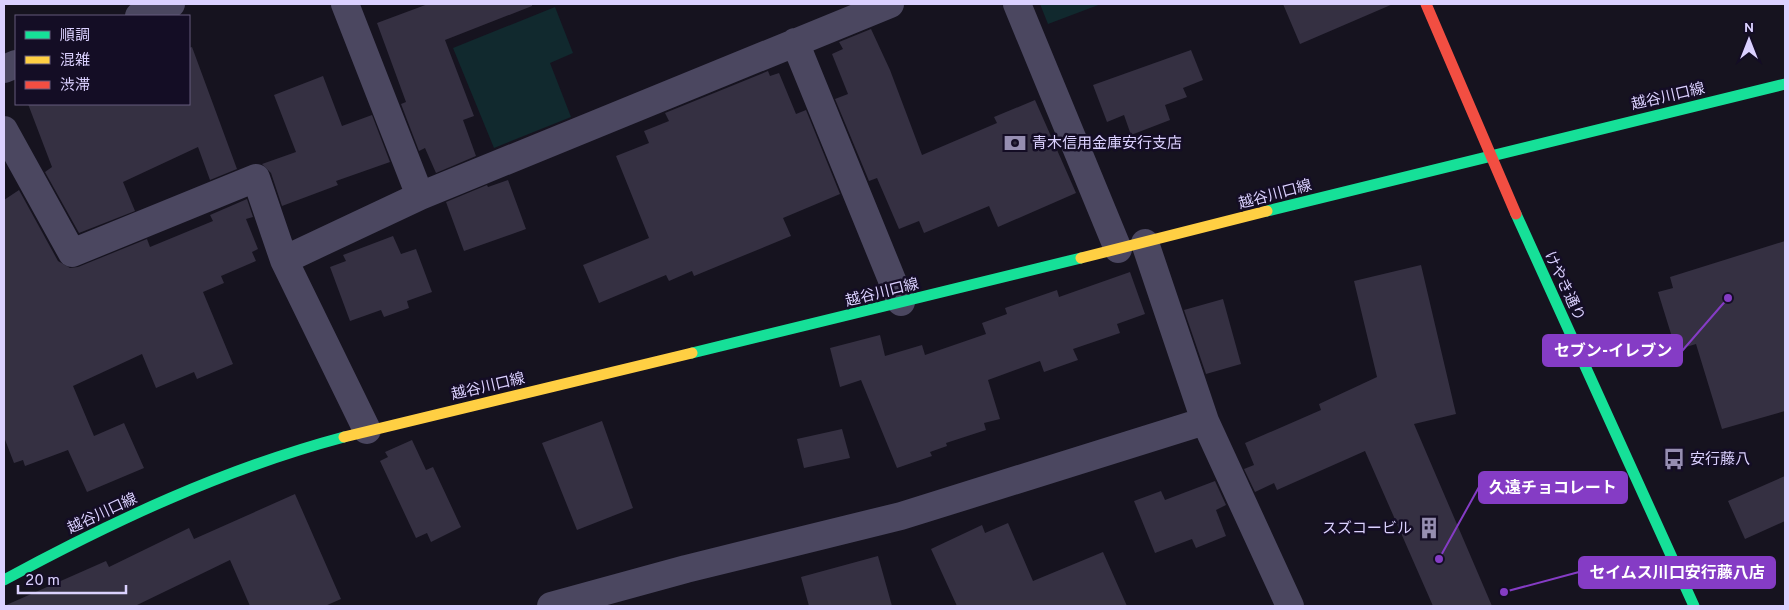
<svg xmlns="http://www.w3.org/2000/svg" width="1789" height="610" viewBox="0 0 1789 610" font-family="Overpass,'Noto Sans JP',sans-serif">
	<style>
		.green { fill: #11292e }
		.building { fill: #353042 }
		.lines { fill: none; stroke-linecap: round; stroke-linejoin: round }
		.street { stroke: #4b4760; stroke-width: 28 }
		.fast { stroke: #16e098; stroke-width: 11 }
		.slow { stroke: #ffcf43; stroke-width: 11 }
		.jam { stroke: #f24e42; stroke-width: 11 }
		.labels { text-anchor: middle; stroke-width: 5; stroke-linejoin: round; paint-order: stroke }
		.street-label { font-size: 15px; fill: #dbd1ff; stroke: #140d25 }
		.poi-label { font-size: 15px; fill: #dbd1ff; stroke: #140d25; text-anchor: start }
		.leader { fill: none; stroke: #853cc5; stroke-width: 2 }
		.callout-dot { fill: #853cc5; stroke: #140d25; stroke-width: 2 }
		.callout { fill: #853cc5; stroke: #853cc5; stroke-width: 2 }
		.callout-label { font-size: 16px; text-anchor: middle; font-weight: bold; fill: #fff }
	</style>
	<rect width="100%" height="100%" fill="#16131f"/>
	<path class="green" d="M 1040,4 L 1101,4 L 1048,24 Z
		M 555,7 L 573,53 L 550,63 L 571,117 L 494,148 L 453,48 Z"/>
	<path class="building" d="M 428,4 L 532,4 L 532,6 L 445,40 L 474,116 L 463,120 L 476,156 L 436,173 L 425,148 L 419,151 L 401,104 L 406,102 L 377,23 Z
		M 1283,4 L 1393,4 L 1300,44 Z
		M 871,29 L 890,70 L 922,155 L 997,123 L 994,117 L 1035,100 L 1076,193 L 998,227 L 989,206 L 924,233 L 919,221 L 899,229 L 877,178 L 869,181 L 835,99 L 848,94 L 832,54 L 843,49 L 839,42 Z
		M 192,47 L 237,169 L 210,180 L 198,147 L 123,182 L 135,211 L 79,233 L 45,172 L 52,167 L 28,104 L 189,104 L 189,48 Z
		M 1191,50 L 1203,80 L 1183,88 L 1187,97 L 1165,105 L 1170,120 L 1131,135 L 1124,115 L 1107,122 L 1093,85 Z
		M 768,71 L 770,76 L 779,73 L 796,114 L 806,110 L 840,194 L 783,218 L 791,236 L 694,276 L 692,271 L 669,281 L 666,275 L 599,303 L 583,265 L 649,238 L 616,156 L 649,143 L 644,131 L 669,121 L 665,113 Z
		M 323,76 L 342,126 L 372,115 L 390,162 L 336,181 L 338,185 L 282,206 L 271,173 L 262,164 L 296,152 L 274,95 Z
		M 508,180 L 526,229 L 464,251 L 446,202 L 487,185 L 488,187 Z
		M 19,190 L 58,261 L 70,268 L 78,267 L 147,239 L 150,247 L 213,221 L 210,215 L 247,199 L 253,217 L 246,219 L 258,249 L 252,252 L 256,261 L 221,276 L 224,283 L 203,292 L 233,364 L 197,379 L 194,372 L 156,388 L 142,354 L 73,386 L 94,436 L 124,423 L 144,468 L 87,492 L 68,450 L 25,466 L 23,460 L 14,463 L 4,437 L 4,200 Z
		M 393,236 L 401,254 L 416,249 L 432,292 L 407,301 L 409,308 L 384,317 L 381,310 L 350,321 L 330,267 L 346,261 L 343,255 Z
		M 1785,241 L 1785,411 L 1722,429 L 1696,344 L 1676,350 L 1658,292 L 1673,288 L 1670,277 Z
		M 1421,265 L 1456,414 L 1414,424 L 1492,606 L 1433,606 L 1365,451 L 1277,490 L 1274,483 L 1255,492 L 1244,469 L 1254,465 L 1245,443 L 1321,410 L 1319,404 L 1377,377 L 1354,281 Z
		M 1130,272 L 1145,314 L 1117,324 L 1120,333 L 1073,349 L 1078,360 L 1044,372 L 1040,361 L 988,380 L 1000,419 L 984,423 L 986,430 L 946,443 L 947,446 L 930,452 L 932,456 L 897,468 L 861,380 L 840,387 L 830,348 L 880,335 L 885,356 L 922,345 L 925,355 L 986,334 L 982,323 L 1007,314 L 1005,308 L 1057,290 L 1059,297 Z
		M 1223,299 L 1241,364 L 1206,374 L 1184,310 Z
		M 602,421 L 633,508 L 577,530 L 542,443 Z
		M 842,429 L 850,458 L 804,468 L 797,439 Z
		M 412,440 L 426,470 L 433,467 L 461,527 L 431,542 L 427,533 L 416,538 L 380,461 L 388,457 L 385,452 Z
		M 1785,476 L 1785,521 L 1745,539 L 1728,501 Z
		M 1215,481 L 1226,505 L 1216,510 L 1226,536 L 1196,548 L 1192,539 L 1155,553 L 1134,501 L 1161,491 L 1165,500 Z
		M 295,494 L 341,599 L 325,606 L 250,606 L 230,560 L 135,606 L 4,606 L 106,561 L 109,567 L 189,528 L 194,539 Z
		M 1008,523 L 1033,581 L 1103,552 L 1127,606 L 957,606 L 931,549 L 982,525 L 985,533 Z
		M 878,556 L 892,606 L 809,606 L 801,577 Z"/>
	<g class="lines">
		<path class="street" d="M 1017,4 L 1118,249
			M 139,16 L 171,4
			M 795,42 L 901,302
			M 4,69 L 16,64
			M 4,130 L 72,253 L 256,178 L 284,260 L 367,430
			M 420,196 L 890,4
			M 1145,243 L 1205,421 L 1290,606
			M 284,260 L 420,196 L 345,4
			M 551,606 L 686,569 L 901,516 L 1205,421"/>
		<path class="fast" d="M 1267,211 L 1785,84
			M 1516,214 L 1694,606
			M 692,353 L 1081,258
			M 4,580 C 113,521 224,469 344,437"/>
		<path class="slow" d="M 1081,258 L 1267,211
			M 344,437 L 692,353"/>
		<path class="jam" d="M 1426,4 L 1516,214"/>
	</g>
	<defs>
		<g id="bank-bare" transform="scale(1.725)"><path d="M-6-4H6V4H-6ZM0-2.3a2.3 2.3 0 1 0 0 4.6a2.3 2.3 0 1 0 0-4.6Z" fill="#968eb1" stroke="#140d25" stroke-width="2.5" paint-order="stroke"/></g>
		<g id="bus-bare" transform="scale(1.725)"><path d="M-5-6H5V4H4V6H2V4H-2V6H-4V4H-5ZM-3.5-4V0h7V-4ZM-3.5 1.2v1.5H-2V1.2ZM2 1.2v1.5H3.5V1.2Z" fill="#968eb1" stroke="#140d25" stroke-width="2.5" paint-order="stroke"/></g>
		<g id="building-bare" transform="scale(1.725)"><path d="M-4-6H4V6H1V3H-1V6H-4ZM-2.5-4.3h1.7v1.8h-1.7ZM.8-4.3h1.7v1.8H.8ZM-2.5-1h1.7V.8h-1.7ZM.8-1h1.7V.8H.8Z" fill="#968eb1" stroke="#140d25" stroke-width="2.5" paint-order="stroke"/></g>
	</defs>
	<g fill-rule="evenodd">
		<use href="#bank-bare" x="1015" y="143"/>
		<use href="#bus-bare" x="1674" y="459"/>
		<use href="#building-bare" x="1429" y="528"/>
	</g>
	<g class="labels">
		<g class="street-label">
			<text transform="translate(1668 96) rotate(-13)" y="5">越谷川口線</text>
			<text transform="translate(1275 194) rotate(-15)" y="5">越谷川口線</text>
			<text transform="translate(1565 286) rotate(65)" y="5">けやき通り</text>
			<text transform="translate(882 292) rotate(-14)" y="5">越谷川口線</text>
			<text transform="translate(488 386) rotate(-13)" y="5">越谷川口線</text>
			<text transform="translate(102 513) rotate(-25)" y="5">越谷川口線</text>
		</g>
		<g class="poi-label">
			<text x="1032" y="148">青木信用金庫安行支店</text>
			<text x="1690" y="464">安行藤八</text>
			<text x="1412" y="533" text-anchor="end">スズコービル</text>
		</g>
	</g>
	<path class="leader" d="M1728 298L1682 351M1439 559L1479 487M1504 592L1579 572"/>
	<g class="callout-dot">
		<circle cx="1728" cy="298" r="5"/>
		<circle cx="1439" cy="559" r="5"/>
		<circle cx="1504" cy="592" r="5"/>
	</g>
	<g class="callout">
		<rect x="1543" y="335" width="139" height="31" rx="5"/>
		<rect x="1479" y="472" width="148" height="31" rx="5"/>
		<rect x="1579" y="557" width="196" height="31" rx="5"/>
	</g>
	<g class="callout-label">
		<text x="1613" y="356">セブン-イレブン</text>
		<text x="1553" y="493">久遠チョコレート</text>
		<text x="1677" y="578">セイムス川口安行藤八店</text>
	</g>
	<rect width="1789" height="610" fill="none" stroke="#dbd1ff" stroke-width="10"/>
	<rect x="15" y="15" width="175" height="90" fill="#140d25" stroke="#645b7c"/>
	<rect x="25" y="31" width="25" height="8" fill="#16e098" stroke="#645b7c"/>
	<text x="60" y="40" font-size="15" fill="#dbd1ff">順調</text>
	<rect x="25" y="56" width="25" height="8" fill="#ffcf43" stroke="#645b7c"/>
	<text x="60" y="65" font-size="15" fill="#dbd1ff">混雑</text>
	<rect x="25" y="81" width="25" height="8" fill="#f24e42" stroke="#645b7c"/>
	<text x="60" y="90" font-size="15" fill="#dbd1ff">渋滞</text>
	<g transform="translate(1749 40)" stroke="#140d25" stroke-width="4" paint-order="stroke">
	<path d="M0-4L9 19L0 12L-9 19Z" fill="#dbd1ff"/>
	<text y="-8" font-size="14" font-weight="bold" text-anchor="middle" fill="#dbd1ff">N</text>
	</g>
	<path d="M18 585v8h108v-8" fill="none" stroke="#dbd1ff" stroke-width="2.5"/>
	<text x="25" y="585" font-size="15" fill="#dbd1ff" stroke="#140d25" stroke-width="4" paint-order="stroke">20 m</text>
</svg>
